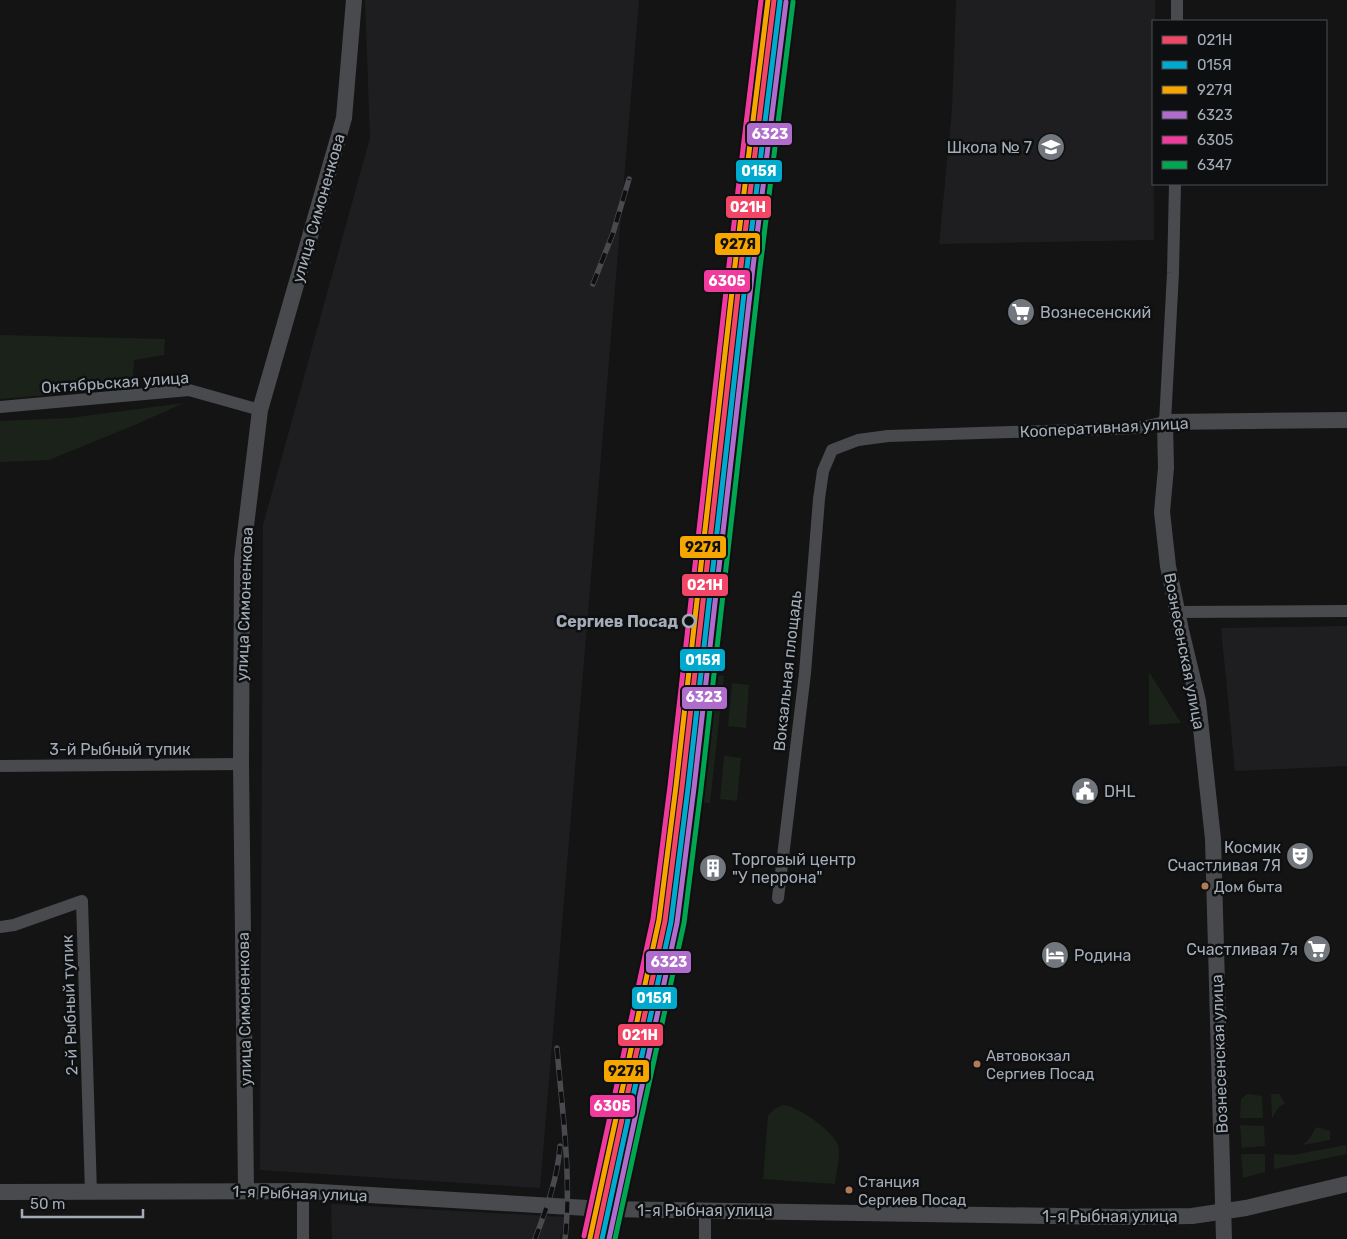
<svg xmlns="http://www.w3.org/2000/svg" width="1347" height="1239" viewBox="0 0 1347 1239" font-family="Rubik,sans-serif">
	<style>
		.built { fill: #1e1e21 }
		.green { fill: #1a221a }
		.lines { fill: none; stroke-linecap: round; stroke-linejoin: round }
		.minor { stroke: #484a4d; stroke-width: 12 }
		.tertiary { stroke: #484a4d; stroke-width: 16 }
		.rail-casing { stroke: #484a4d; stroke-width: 5.5 }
		.rail { stroke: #0e0f10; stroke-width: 4; stroke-dasharray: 11; stroke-linecap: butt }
		.rail-1-casing { stroke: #0e0f10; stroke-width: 9 }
		.rail-2-casing { stroke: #0e0f10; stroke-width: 9 }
		.rail-3-casing { stroke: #0e0f10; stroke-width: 9 }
		.rail-4-casing { stroke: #0e0f10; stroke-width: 9 }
		.rail-5-casing { stroke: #0e0f10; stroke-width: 9 }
		.rail-6-casing { stroke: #0e0f10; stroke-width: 9 }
		.rail-1 { stroke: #f34667; stroke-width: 5 }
		.rail-2 { stroke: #00a9ce; stroke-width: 5 }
		.rail-3 { stroke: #f7a600; stroke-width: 5 }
		.rail-4 { stroke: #b06ccc; stroke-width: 5 }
		.rail-5 { stroke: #f13a9d; stroke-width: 5 }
		.rail-6 { stroke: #00a651; stroke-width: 5 }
		.stop-dot { fill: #0e0f10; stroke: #a4acb7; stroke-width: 2.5 }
		.bus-dot { fill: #b07c57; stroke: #0e0f10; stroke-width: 2 }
		.labels { text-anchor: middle; stroke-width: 5; stroke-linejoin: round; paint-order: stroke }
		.bus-label { font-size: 15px; fill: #a4acb7; stroke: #0e0f10; text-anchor: start }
		.poi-label { font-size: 16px; fill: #a4acb7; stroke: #0e0f10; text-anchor: start }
		.street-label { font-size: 16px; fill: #a4acb7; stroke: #0e0f10 }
		.stop-label { font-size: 16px; font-weight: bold; fill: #a4acb7; stroke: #0e0f10; text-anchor: end }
		.line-badge { stroke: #0e0f10; stroke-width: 2 }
		.badge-label { font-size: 14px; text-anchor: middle; font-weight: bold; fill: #fff }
		.pale-badge-label { font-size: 14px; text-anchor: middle; font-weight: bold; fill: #111 }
	</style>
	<rect width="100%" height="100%" fill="#141414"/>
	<path class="built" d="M 365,0 L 639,0 L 540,1188 L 260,1170 L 263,525 L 370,138 Z
		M 956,0 L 1155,0 L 1155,21 L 1153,21 L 1154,240 L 939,244 L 952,110 Z
		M 1347,626 L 1347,766 L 1235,771 L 1221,628 Z
		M 331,1204 L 566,1217 L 560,1239 L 332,1239 Z"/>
	<path class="green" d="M 0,335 L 165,339 L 164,355 L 134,360 L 132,388 L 0,399 Z
		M 184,403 L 137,424 L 49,460 L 0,462 L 0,421 L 69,418 Z
		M 1149,672 L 1181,723 L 1149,725 Z
		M 711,675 L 724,676 L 710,803 L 697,801 Z
		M 732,683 L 749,685 L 746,728 L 728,726 Z
		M 724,756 L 741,758 L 737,801 L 720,799 Z
		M 1247,1094 L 1262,1096 L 1263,1118 L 1240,1118 L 1241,1099 Z
		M 1271,1094 L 1279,1094 L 1285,1103 L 1278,1108 L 1272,1118 Z
		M 782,1105 C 797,1105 833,1131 838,1145 C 841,1153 836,1175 835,1184 L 763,1179 L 768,1116 L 773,1110 Z
		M 1240,1125 L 1264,1126 L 1265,1146 L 1242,1148 Z
		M 1316,1127 L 1330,1131 L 1330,1140 L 1303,1145 L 1311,1137 Z
		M 1346,1145 L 1347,1154 L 1274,1169 L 1274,1154 L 1293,1155 Z
		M 1241,1154 L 1265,1154 L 1265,1172 L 1243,1178 Z"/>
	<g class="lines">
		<path class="minor" d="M 1177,21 L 1177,0
			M 0,407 L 189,390 L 260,410
			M 1177,612 L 1347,611
			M 0,766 L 241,764
			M 778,898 L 805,673 L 819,499 L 823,471 L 832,450 L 858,440 L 888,436 L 1137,428 L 1165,422 L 1173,273 L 1175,184
			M 0,927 L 14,925 L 82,901 L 91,1193
			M 303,1191 L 303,1239
			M 705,1211 L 705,1239"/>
		<path class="tertiary" d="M 246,1191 L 241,764 L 242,559 L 260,410 L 344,118 L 354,0
			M 0,1192 L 303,1191 L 604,1209 L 1121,1217 L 1192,1216 L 1246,1208 L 1347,1184
			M 1224,1239 L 1213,839 L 1198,701 L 1181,630 L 1168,566 L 1162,512 L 1166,468 L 1165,422 L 1347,420"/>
		<g class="rail-casing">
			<path id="rail" d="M 593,284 L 613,233 L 629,179
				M 557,1048 C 562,1111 572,1176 565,1239
				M 535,1239 C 546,1210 558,1177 560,1146"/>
		</g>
		<use href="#rail" class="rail"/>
		<g class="rail-1-casing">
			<path id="rail-1" d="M 596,1239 L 665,921 L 682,787 L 741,266 L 774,0"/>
		</g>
		<g class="rail-2-casing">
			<path id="rail-2" d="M 602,1239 L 671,922 L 688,788 L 747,267 L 780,1"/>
		</g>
		<g class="rail-3-casing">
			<path id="rail-3" d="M 590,1238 L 659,920 L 676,786 L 735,265 L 768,0"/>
		</g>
		<g class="rail-4-casing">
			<path id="rail-4" d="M 609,1239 L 677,923 L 694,788 L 753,267 L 786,2"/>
		</g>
		<g class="rail-5-casing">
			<path id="rail-5" d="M 584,1236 L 653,919 L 670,786 L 729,265 L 761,0"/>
		</g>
		<g class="rail-6-casing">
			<path id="rail-6" d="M 615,1239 L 684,923 L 701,789 L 760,268 L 793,2"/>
		</g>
		<use href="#rail-1" class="rail-1"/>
		<use href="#rail-2" class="rail-2"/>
		<use href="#rail-3" class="rail-3"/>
		<use href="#rail-4" class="rail-4"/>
		<use href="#rail-5" class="rail-5"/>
		<use href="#rail-6" class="rail-6"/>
	</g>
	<defs>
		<g id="school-disc" transform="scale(1.4375)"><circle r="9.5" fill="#72777e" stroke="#0e0f10"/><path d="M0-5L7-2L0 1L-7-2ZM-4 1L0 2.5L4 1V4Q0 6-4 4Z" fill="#fff"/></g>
		<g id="supermarket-disc" transform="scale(1.4375)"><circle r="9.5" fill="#72777e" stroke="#0e0f10"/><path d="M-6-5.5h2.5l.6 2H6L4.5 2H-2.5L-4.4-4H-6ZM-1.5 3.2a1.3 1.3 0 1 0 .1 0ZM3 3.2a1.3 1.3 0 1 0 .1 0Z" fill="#fff"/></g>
		<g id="civic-disc" transform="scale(1.4375)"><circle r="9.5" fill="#72777e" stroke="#0e0f10"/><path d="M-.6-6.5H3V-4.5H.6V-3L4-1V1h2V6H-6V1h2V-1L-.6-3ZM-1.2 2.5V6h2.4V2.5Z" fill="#fff"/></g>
		<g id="theatre-disc" transform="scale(1.4375)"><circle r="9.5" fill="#72777e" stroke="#0e0f10"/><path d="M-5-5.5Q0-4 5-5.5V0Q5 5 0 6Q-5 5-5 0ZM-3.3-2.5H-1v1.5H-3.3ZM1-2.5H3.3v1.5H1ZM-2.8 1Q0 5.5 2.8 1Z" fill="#fff"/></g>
		<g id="building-disc" transform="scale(1.4375)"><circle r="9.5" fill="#72777e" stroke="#0e0f10"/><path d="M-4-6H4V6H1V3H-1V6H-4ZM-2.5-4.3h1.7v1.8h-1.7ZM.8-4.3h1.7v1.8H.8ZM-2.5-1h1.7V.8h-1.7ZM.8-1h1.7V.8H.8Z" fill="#fff"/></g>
		<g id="hotel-disc" transform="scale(1.4375)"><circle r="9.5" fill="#72777e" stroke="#0e0f10"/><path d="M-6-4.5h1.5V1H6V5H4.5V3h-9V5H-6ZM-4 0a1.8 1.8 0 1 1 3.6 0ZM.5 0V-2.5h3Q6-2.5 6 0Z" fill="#fff"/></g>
	</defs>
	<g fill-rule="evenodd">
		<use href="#school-disc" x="1051" y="147"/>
		<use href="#supermarket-disc" x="1021" y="312"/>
		<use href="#civic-disc" x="1085" y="791"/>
		<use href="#theatre-disc" x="1300" y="856"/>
		<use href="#building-disc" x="713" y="868"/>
		<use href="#supermarket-disc" x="1317" y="949"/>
		<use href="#hotel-disc" x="1055" y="955"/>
	</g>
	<circle class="stop-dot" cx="689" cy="621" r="6"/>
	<g class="bus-dot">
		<circle cx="1205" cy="886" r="4.5"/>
		<circle cx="977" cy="1064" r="4.5"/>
		<circle cx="849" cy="1190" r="4.5"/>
	</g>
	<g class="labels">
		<g class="bus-label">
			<text x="1214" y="892">Дом быта</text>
			<text x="986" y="1061">Автовокзал<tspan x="986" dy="18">Сергиев Посад</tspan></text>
			<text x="858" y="1187">Станция<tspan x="858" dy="18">Сергиев Посад</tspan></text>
		</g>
		<g class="poi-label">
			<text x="1032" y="153" text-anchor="end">Школа № 7</text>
			<text x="1040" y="318">Вознесенский</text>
			<text x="1104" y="797">DHL</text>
			<text x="1281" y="853" text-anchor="end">Космик<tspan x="1281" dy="18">Счастливая 7Я</tspan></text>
			<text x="732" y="865">Торговый центр<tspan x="732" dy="18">"У перрона"</tspan></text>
			<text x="1298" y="955" text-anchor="end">Счастливая 7я</text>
			<text x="1074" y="961">Родина</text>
		</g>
		<g class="street-label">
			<text transform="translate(318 208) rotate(-74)" y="6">улица Симоненкова</text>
			<text transform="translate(115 382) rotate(-4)" y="6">Октябрьская улица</text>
			<text transform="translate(1104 427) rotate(-3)" y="6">Кооперативная улица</text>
			<text transform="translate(244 604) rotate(-88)" y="6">улица Симоненкова</text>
			<text transform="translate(1185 651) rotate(79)" y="6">Вознесенская улица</text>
			<text transform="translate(787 671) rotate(-84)" y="6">Вокзальная площадь</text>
			<text x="120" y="755">3-й Рыбный тупик</text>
			<text transform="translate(69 1005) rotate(-92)" y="6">2-й Рыбный тупик</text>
			<text transform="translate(244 1009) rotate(-91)" y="6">улица Симоненкова</text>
			<text transform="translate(1219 1054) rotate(-92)" y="6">Вознесенская улица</text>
			<text transform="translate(300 1193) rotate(2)" y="6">1-я Рыбная улица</text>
			<text x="705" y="1216">1-я Рыбная улица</text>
			<text x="1110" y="1222">1-я Рыбная улица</text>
		</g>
		<g class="stop-label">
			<text x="678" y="627">Сергиев Посад</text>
		</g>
	</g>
	<g class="line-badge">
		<rect x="746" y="122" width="47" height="24" rx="5" fill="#b06ccc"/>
		<rect x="735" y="159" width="48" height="24" rx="5" fill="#00a9ce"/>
		<rect x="725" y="195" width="47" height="24" rx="5" fill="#f34667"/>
		<rect x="714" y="232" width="47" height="24" rx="5" fill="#f7a600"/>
		<rect x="703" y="269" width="48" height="24" rx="5" fill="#f13a9d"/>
		<rect x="679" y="535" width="48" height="24" rx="5" fill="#f7a600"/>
		<rect x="681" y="573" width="48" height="24" rx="5" fill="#f34667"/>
		<rect x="679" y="648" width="47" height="24" rx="5" fill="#00a9ce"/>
		<rect x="681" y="686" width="47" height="24" rx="5" fill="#b06ccc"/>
		<rect x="645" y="950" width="47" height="24" rx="5" fill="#b06ccc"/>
		<rect x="631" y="986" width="47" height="24" rx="5" fill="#00a9ce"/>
		<rect x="617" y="1023" width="47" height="24" rx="5" fill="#f34667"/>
		<rect x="603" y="1059" width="47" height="24" rx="5" fill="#f7a600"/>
		<rect x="589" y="1094" width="47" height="24" rx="5" fill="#f13a9d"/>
	</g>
	<g class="badge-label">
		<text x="770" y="139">6323</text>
		<text x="759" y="176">015Я</text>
		<text x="748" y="212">021Н</text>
		<text x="727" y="286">6305</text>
		<text x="705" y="590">021Н</text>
		<text x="703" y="665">015Я</text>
		<text x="704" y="702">6323</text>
		<text x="669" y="967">6323</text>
		<text x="654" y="1003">015Я</text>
		<text x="640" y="1040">021Н</text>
		<text x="612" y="1111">6305</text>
	</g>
	<g class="pale-badge-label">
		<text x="738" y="249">927Я</text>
		<text x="703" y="552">927Я</text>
		<text x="626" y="1076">927Я</text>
	</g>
	<rect x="1152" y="20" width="175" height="165" fill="#0e0f10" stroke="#4a4e53"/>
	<rect x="1162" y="36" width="25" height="8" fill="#f34667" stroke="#4a4e53"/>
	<text x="1197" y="45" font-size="15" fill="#a4acb7">021Н</text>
	<rect x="1162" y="61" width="25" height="8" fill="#00a9ce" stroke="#4a4e53"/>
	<text x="1197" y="70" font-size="15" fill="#a4acb7">015Я</text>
	<rect x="1162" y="86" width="25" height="8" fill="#f7a600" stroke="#4a4e53"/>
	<text x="1197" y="95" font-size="15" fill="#a4acb7">927Я</text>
	<rect x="1162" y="111" width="25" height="8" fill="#b06ccc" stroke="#4a4e53"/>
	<text x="1197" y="120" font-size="15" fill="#a4acb7">6323</text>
	<rect x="1162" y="136" width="25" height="8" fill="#f13a9d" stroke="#4a4e53"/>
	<text x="1197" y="145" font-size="15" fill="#a4acb7">6305</text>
	<rect x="1162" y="161" width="25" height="8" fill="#00a651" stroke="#4a4e53"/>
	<text x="1197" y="170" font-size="15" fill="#a4acb7">6347</text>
	<path d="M22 1209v8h121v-8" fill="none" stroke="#a4acb7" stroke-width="2.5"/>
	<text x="30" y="1209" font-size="15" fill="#a4acb7" stroke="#0e0f10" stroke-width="4" paint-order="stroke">50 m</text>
</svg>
